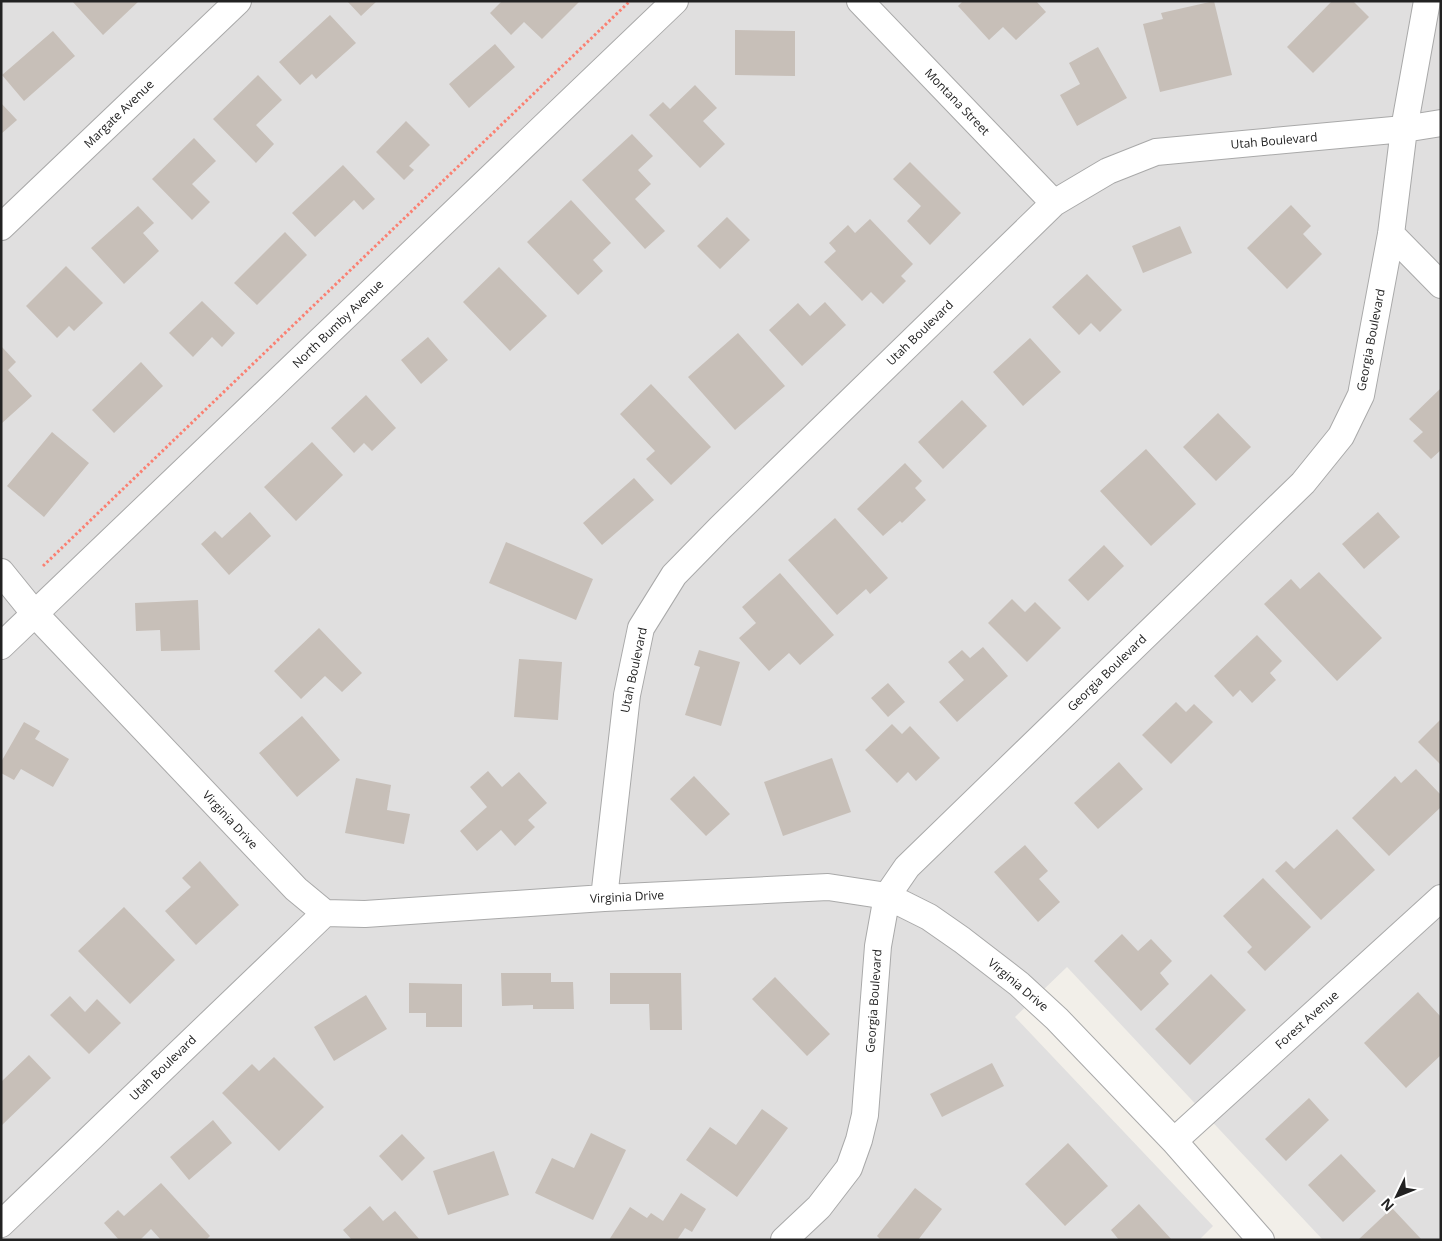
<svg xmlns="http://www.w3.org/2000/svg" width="1442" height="1241" viewBox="0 0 1442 1241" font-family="'Open Sans',sans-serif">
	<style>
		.residential { fill: #e0dfdf }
		.building { fill: #c7bfb8 }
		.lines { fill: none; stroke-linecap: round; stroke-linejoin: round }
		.minor-casing { stroke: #a9a9a9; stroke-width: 28 }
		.path { stroke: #fa8072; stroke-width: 3; stroke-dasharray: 2.5 2.5; stroke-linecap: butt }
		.minor { stroke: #fff; stroke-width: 26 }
		.labels { text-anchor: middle; stroke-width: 4; stroke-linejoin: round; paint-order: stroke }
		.street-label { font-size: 12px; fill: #222; stroke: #fff }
	</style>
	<rect width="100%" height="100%" fill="#f2efe9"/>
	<path class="residential" d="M 1,1 L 1441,1 L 1441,1240 L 1323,1240 L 1067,967 L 1015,1017 L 1213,1226 L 1199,1240 L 1,1240 Z"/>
	<path class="building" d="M 72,1 L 139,1 L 103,35 Z
		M 347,1 L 377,1 L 361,16 Z
		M 502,1 L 580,1 L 542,39 L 524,22 L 511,35 L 490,13 Z
		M 963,1 L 1036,1 L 1046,12 L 1016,40 L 1003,27 L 989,40 L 958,6 Z
		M 1214,1 L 1232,75 L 1160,92 L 1143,24 L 1163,19 L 1161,13 Z
		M 1332,1 L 1353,1 L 1369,17 L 1313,73 L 1287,47 Z
		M 330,15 L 356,43 L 316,79 L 312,74 L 300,85 L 279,62 Z
		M 735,30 L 795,31 L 795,76 L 735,75 Z
		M 53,31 L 75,56 L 24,101 L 2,75 Z
		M 495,44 L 515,67 L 469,108 L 449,84 Z
		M 1098,47 L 1127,98 L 1077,126 L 1060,95 L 1080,84 L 1069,63 Z
		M 258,75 L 282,100 L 256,125 L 274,144 L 256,163 L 213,119 Z
		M 695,85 L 717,108 L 703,121 L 725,144 L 700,168 L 649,115 L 663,102 L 670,109 Z
		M 1,103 L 17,120 L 1,134 Z
		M 406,121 L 430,145 L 409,166 L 414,170 L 404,180 L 376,152 Z
		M 632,134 L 653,156 L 638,170 L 651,184 L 635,199 L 665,231 L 645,249 L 582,180 Z
		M 194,138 L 216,161 L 192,184 L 210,202 L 192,220 L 152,179 Z
		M 910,162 L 961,213 L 930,245 L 907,221 L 921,206 L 893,179 Z
		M 343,165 L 375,199 L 363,210 L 354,200 L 315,237 L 292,213 Z
		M 571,200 L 611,243 L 593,260 L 603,271 L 578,295 L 527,242 Z
		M 1291,205 L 1311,226 L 1303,234 L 1322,254 L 1287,289 L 1247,248 Z
		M 138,206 L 154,223 L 143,233 L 159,251 L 124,284 L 91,248 Z
		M 727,217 L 750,240 L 720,269 L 697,246 Z
		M 870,219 L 913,264 L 901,276 L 906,281 L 883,304 L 871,292 L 862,301 L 824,262 L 836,251 L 829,243 L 848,225 L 855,233 Z
		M 1180,226 L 1192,253 L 1143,273 L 1132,246 Z
		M 285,232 L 307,255 L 257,305 L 234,283 Z
		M 66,266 L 103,303 L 74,331 L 69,326 L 57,338 L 26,306 Z
		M 499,267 L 547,316 L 510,351 L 463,302 Z
		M 1087,274 L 1122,310 L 1100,332 L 1091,323 L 1079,335 L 1052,307 Z
		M 202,301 L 235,333 L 222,347 L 212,337 L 193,357 L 169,333 Z
		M 825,302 L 846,325 L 802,366 L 769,330 L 798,303 L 810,316 Z
		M 738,333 L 785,386 L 735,430 L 688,377 Z
		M 428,337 L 448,360 L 421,384 L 401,360 Z
		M 1030,338 L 1061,372 L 1023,406 L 993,372 Z
		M 1,346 L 16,362 L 8,370 L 32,396 L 1,424 Z
		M 141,362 L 163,386 L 114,433 L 92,410 Z
		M 651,384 L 711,447 L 671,485 L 646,459 L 655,451 L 620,414 Z
		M 1441,388 L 1441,450 L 1431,459 L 1413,441 L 1423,432 L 1409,419 Z
		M 366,395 L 396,428 L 372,451 L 364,443 L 354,453 L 331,428 Z
		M 962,400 L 987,426 L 943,469 L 918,442 Z
		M 1218,413 L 1251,447 L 1216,481 L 1183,447 Z
		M 52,432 L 89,463 L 44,517 L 7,486 Z
		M 312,442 L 343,475 L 296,521 L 264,487 Z
		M 1146,449 L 1196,504 L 1151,546 L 1100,491 Z
		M 905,463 L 922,481 L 915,488 L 926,500 L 902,523 L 900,521 L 883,536 L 857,509 Z
		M 634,478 L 654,500 L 602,545 L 583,523 Z
		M 250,512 L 271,536 L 229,575 L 201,544 L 215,531 L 222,538 Z
		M 1378,512 L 1400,537 L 1364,569 L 1342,544 Z
		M 835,518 L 888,578 L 870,594 L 866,589 L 837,615 L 788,560 Z
		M 506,542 L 593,579 L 576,620 L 489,583 Z
		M 1104,545 L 1124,566 L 1088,601 L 1068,580 Z
		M 1319,572 L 1382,638 L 1337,681 L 1264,604 L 1291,579 L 1300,589 Z
		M 780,573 L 834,635 L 800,665 L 789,653 L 769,671 L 739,638 L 756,623 L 742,607 Z
		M 1012,599 L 1025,612 L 1035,602 L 1061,628 L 1027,662 L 988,623 Z
		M 198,600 L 200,650 L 161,651 L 160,630 L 136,631 L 135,603 Z
		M 319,628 L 362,673 L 342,692 L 325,676 L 301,699 L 274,671 Z
		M 1257,635 L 1282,661 L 1270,673 L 1276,680 L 1252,703 L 1240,690 L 1233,697 L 1214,676 Z
		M 983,647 L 1008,676 L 957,722 L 939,702 L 964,680 L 948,662 L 962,650 L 970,658 Z
		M 699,650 L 740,662 L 721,726 L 685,715 L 700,667 L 694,665 Z
		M 519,659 L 562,662 L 558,720 L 514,717 Z
		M 888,683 L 905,702 L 888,717 L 871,698 Z
		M 1176,702 L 1186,712 L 1194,704 L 1213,722 L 1171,764 L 1142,735 Z
		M 302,716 L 340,760 L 297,797 L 259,753 Z
		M 1441,719 L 1441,765 L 1418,742 Z
		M 24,722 L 40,731 L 35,739 L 69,759 L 53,787 L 21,769 L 14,780 L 1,773 L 1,762 Z
		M 892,724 L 902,734 L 910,726 L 940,758 L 916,781 L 908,772 L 897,783 L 865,750 Z
		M 832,758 L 851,812 L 783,836 L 764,782 Z
		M 1119,762 L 1143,789 L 1098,829 L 1074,803 Z
		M 1416,769 L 1441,795 L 1441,807 L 1389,856 L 1352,818 L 1395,776 L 1401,783 Z
		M 488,771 L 502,787 L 519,772 L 547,803 L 528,820 L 535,827 L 515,846 L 501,830 L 477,851 L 460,831 L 487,807 L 470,787 Z
		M 694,776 L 730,814 L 706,836 L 670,799 Z
		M 356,778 L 391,785 L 387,810 L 410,814 L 404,844 L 345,833 Z
		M 1337,829 L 1375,870 L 1321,920 L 1275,871 L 1286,861 L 1294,869 Z
		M 1025,845 L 1048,871 L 1039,879 L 1060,902 L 1038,922 L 994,872 Z
		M 200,861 L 239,905 L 196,945 L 165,911 L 191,887 L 182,878 Z
		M 1263,878 L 1311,927 L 1265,971 L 1247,952 L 1252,947 L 1223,916 Z
		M 124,907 L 175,960 L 130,1004 L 78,951 Z
		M 1122,934 L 1138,951 L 1151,939 L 1172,961 L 1160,973 L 1169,984 L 1141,1011 L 1094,961 Z
		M 501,973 L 551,973 L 551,982 L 573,982 L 574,1009 L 533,1009 L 533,1005 L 502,1006 Z
		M 610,973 L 681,973 L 682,1030 L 650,1030 L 649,1004 L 610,1004 Z
		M 1211,974 L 1246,1010 L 1190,1065 L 1155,1029 Z
		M 775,977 L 830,1034 L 807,1056 L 752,999 Z
		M 409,983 L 462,984 L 462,1027 L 426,1027 L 426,1013 L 409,1013 Z
		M 1418,992 L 1441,1017 L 1441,1055 L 1406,1088 L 1364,1043 Z
		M 366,995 L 387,1029 L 334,1061 L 314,1027 Z
		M 70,996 L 85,1012 L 97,999 L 121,1023 L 89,1054 L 50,1015 Z
		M 29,1055 L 51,1078 L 1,1126 L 1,1082 Z
		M 274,1057 L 324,1107 L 279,1151 L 222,1093 L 252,1064 L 259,1071 Z
		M 992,1063 L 1004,1086 L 942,1117 L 930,1094 Z
		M 1309,1098 L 1329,1120 L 1286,1161 L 1265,1139 Z
		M 762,1109 L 788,1128 L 737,1197 L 686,1160 L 710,1127 L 736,1145 Z
		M 213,1120 L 232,1143 L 189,1180 L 170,1157 Z
		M 591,1133 L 626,1150 L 593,1220 L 535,1193 L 552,1158 L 574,1168 Z
		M 402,1134 L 425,1158 L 402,1181 L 379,1156 Z
		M 1068,1143 L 1108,1186 L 1065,1226 L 1025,1184 Z
		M 494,1151 L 509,1195 L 448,1215 L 433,1171 Z
		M 1341,1154 L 1376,1191 L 1343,1222 L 1308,1185 Z
		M 161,1183 L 210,1236 L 206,1240 L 161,1240 L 151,1229 L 140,1240 L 119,1240 L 104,1223 L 118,1210 L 124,1216 Z
		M 915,1188 L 942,1209 L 918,1240 L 881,1240 L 877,1236 Z
		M 681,1193 L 706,1209 L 692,1232 L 685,1228 L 677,1240 L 609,1240 L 630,1207 L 647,1218 L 651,1213 L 663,1221 Z
		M 1139,1204 L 1172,1240 L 1119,1240 L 1111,1230 Z
		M 370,1206 L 383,1221 L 395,1211 L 420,1240 L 352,1240 L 343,1230 Z
		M 1392,1208 L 1422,1240 L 1358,1240 Z"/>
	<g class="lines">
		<g class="minor-casing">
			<path id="minor" d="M 860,1 L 1054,203
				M 1,227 L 238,1
				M 1391,234 L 1441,285
				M 1,572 L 35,614 L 296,889 L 325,913 L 365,914 L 604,898 L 828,887 L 887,896 L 929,917 L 962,940 L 1019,984 L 1057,1019 L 1174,1141 L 1261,1240
				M 1,646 L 675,1
				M 604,898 L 627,695 L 641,628 L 674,575 L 720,528 L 1054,203 L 1108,171 L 1156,152 L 1404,129 L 1441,123
				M 1174,1141 L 1441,898
				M 1,1224 L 325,913
				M 784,1240 L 819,1207 L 849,1168 L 859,1140 L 865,1115 L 878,946 L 887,896 L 907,867 L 1303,483 L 1341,436 L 1361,395 L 1391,234 L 1404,129 L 1427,1"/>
		</g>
		<path class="path" d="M 43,566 L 630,1"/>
		<use href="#minor" class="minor"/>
	</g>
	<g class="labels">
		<g class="street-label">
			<text transform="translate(957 102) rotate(46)" y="4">Montana Street</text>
			<text transform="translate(119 114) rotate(-44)" y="4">Margate Avenue</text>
			<text transform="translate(1274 141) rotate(-5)" y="4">Utah Boulevard</text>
			<text transform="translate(338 324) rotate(-44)" y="4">North Bumby Avenue</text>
			<text transform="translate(920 333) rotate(-44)" y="4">Utah Boulevard</text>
			<text transform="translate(1371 340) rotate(-79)" y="4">Georgia Boulevard</text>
			<text transform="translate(634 670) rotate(-78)" y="4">Utah Boulevard</text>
			<text transform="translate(1107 673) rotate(-44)" y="4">Georgia Boulevard</text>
			<text transform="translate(230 820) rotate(47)" y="4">Virginia Drive</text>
			<text transform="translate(627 897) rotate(-3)" y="4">Virginia Drive</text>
			<text transform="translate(1018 985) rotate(40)" y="4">Virginia Drive</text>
			<text transform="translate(874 1001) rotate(-86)" y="4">Georgia Boulevard</text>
			<text transform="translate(1307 1020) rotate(-42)" y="4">Forest Avenue</text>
			<text transform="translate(163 1068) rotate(-44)" y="4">Utah Boulevard</text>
		</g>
	</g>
	<rect width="1442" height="1241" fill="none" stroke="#222222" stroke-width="5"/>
	<g transform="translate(1397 1196) rotate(227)" stroke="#ffffff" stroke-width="4" paint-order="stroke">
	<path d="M0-4L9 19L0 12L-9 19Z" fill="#222222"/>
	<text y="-8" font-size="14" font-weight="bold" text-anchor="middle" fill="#222222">N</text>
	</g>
</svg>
